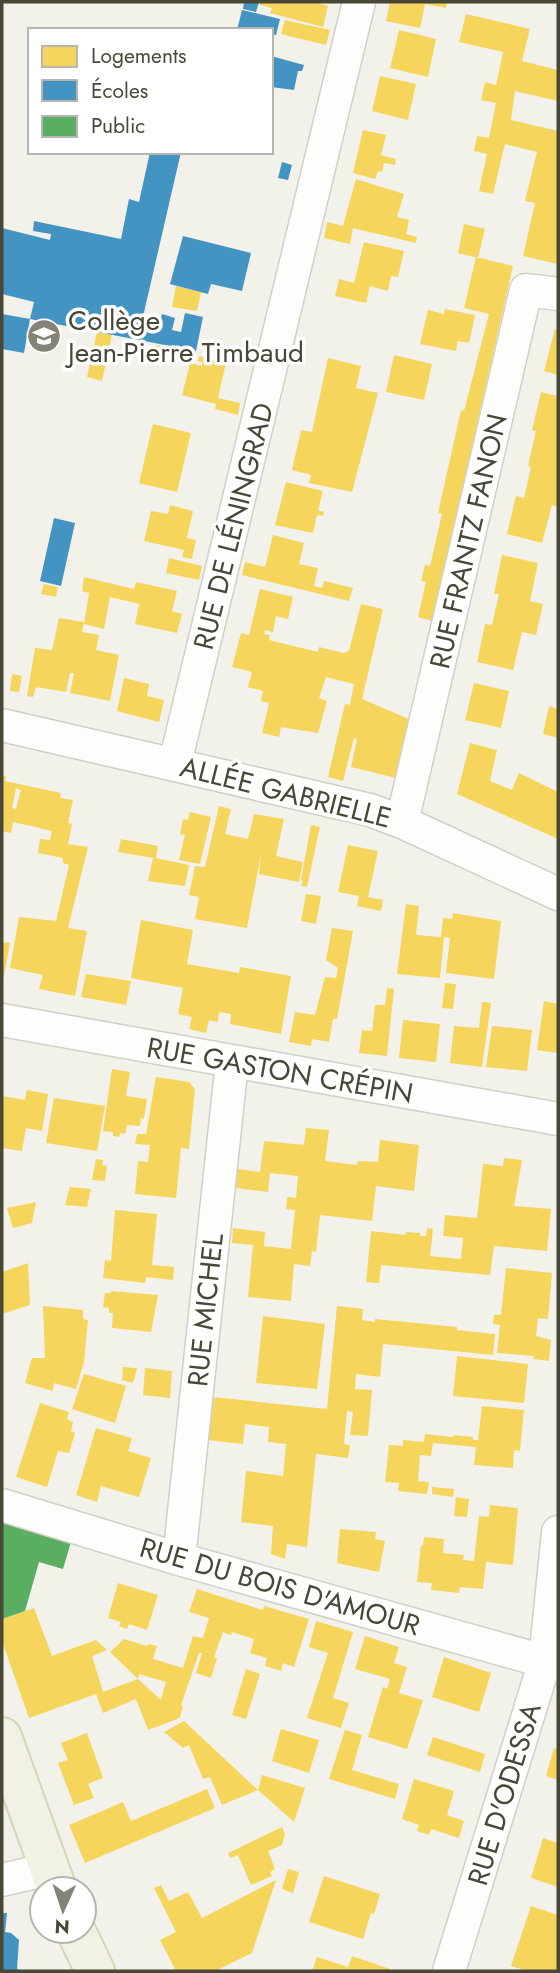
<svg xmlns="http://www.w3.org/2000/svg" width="560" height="1973" viewBox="0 0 560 1973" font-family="Jost,sans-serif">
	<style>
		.homes { fill: #f6d55c; fill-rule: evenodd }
		.schools { fill: #4393c3 }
		.public { fill: #5aae61 }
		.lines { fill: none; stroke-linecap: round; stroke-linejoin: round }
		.minor-casing { stroke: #d0d0c8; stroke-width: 35 }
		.primary-casing { stroke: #d6d5b7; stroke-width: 42 }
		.minor { stroke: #fdfdfc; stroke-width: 32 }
		.primary { stroke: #f1f1e4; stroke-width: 38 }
		.labels { text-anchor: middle; stroke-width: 7; stroke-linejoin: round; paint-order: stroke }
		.poi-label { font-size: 28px; fill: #494736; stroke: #fff; text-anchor: start }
		.street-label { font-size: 28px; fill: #494736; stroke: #fff }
	</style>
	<rect width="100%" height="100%" fill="#f2f2eb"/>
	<path class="homes" d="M 261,2 L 315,2 L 328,6 L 323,27 L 270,13 L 272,8 L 260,5 Z
		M 390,2 L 447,2 L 446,8 L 425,4 L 420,28 L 386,21 Z
		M 466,14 L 530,29 L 522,61 L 558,70 L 558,101 L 515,91 L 511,120 L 558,131 L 558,264 L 523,256 L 535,203 L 525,201 L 537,152 L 505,144 L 493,194 L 479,191 L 487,154 L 474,151 L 477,136 L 489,138 L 496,103 L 481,100 L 485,82 L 496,85 L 503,52 L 459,42 Z
		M 285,20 L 330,30 L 326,45 L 281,34 Z
		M 399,30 L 436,39 L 428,77 L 390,68 Z
		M 380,76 L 416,84 L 408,120 L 372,111 Z
		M 363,130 L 386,135 L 381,155 L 396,159 L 395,165 L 384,163 L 382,172 L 378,171 L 375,179 L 353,173 Z
		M 356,179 L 404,194 L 397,217 L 409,220 L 406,234 L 417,237 L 416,243 L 353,228 L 350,244 L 324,238 L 327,222 L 343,226 Z
		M 464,224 L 485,229 L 478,258 L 458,253 Z
		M 364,242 L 404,251 L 398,277 L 391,276 L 388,291 L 370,286 L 366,303 L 335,296 L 339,279 L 354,283 Z
		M 476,257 L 513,266 L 432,621 L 418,617 L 426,582 L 421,581 L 425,565 L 430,566 L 442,514 L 438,513 L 461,410 L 464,411 L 489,314 L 464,308 Z
		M 176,286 L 201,292 L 197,311 L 172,307 Z
		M 445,309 L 475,315 L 469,343 L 458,341 L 456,351 L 420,344 L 428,310 L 444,314 Z
		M 555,329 L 558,330 L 558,375 L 544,371 Z
		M 97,332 L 112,335 L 102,381 L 87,377 Z
		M 157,345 L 196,351 L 194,361 L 156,353 Z
		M 394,355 L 432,364 L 424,400 L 386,392 Z
		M 199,356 L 226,363 L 218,398 L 240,403 L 238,415 L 215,409 L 216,404 L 182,395 L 190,363 L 202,366 L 203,363 L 198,361 Z
		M 328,358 L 361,366 L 356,388 L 378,393 L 352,492 L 309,483 L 311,475 L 292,470 L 301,430 L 312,432 Z
		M 541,392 L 558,396 L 558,507 L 552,505 L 542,543 L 507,534 L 516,496 L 524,498 L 531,467 L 528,466 L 536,431 L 532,430 Z
		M 153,424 L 191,433 L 177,492 L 139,483 Z
		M 286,482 L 323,491 L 318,510 L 324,512 L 323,516 L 317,515 L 313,533 L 275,525 Z
		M 170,505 L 193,511 L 187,538 L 196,540 L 192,559 L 182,557 L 184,550 L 144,541 L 151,511 L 168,514 Z
		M 273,535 L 304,543 L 299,564 L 318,568 L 314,586 L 322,588 L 324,581 L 353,588 L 349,601 L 242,575 L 245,562 L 265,567 Z
		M 502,555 L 538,563 L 530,601 L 543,604 L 536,635 L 522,632 L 513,670 L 477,662 L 485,624 L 492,625 L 499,594 L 494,594 Z
		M 169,558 L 202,566 L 199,580 L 166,573 Z
		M 84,577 L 134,589 L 136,582 L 177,591 L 172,611 L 182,614 L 177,633 L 135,624 L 139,604 L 110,597 L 104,629 L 84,624 L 89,593 L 82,591 Z
		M 44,584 L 58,587 L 56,597 L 41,594 Z
		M 260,589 L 293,597 L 288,619 L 276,616 L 273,632 L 265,630 L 264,634 L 270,635 L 269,640 L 318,652 L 319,647 L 343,653 L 349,651 L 361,604 L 383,609 L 362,699 L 409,719 L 396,778 L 351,767 L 357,739 L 354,738 L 343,781 L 328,777 L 345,704 L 350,705 L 354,684 L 326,677 L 319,698 L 327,701 L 318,733 L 281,727 L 279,737 L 262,733 L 269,703 L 261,701 L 263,691 L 248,687 L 252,672 L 232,667 L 241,633 L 249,635 Z
		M 59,618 L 84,622 L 82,632 L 99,635 L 96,650 L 119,655 L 110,701 L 70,693 L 74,673 L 70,673 L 66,692 L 36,687 L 33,697 L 27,696 L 35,648 L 52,650 Z
		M 12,674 L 22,676 L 19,692 L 10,691 Z
		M 124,678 L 149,684 L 147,696 L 164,700 L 159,722 L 117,711 Z
		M 474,683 L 509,691 L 501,728 L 465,720 Z
		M 549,706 L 558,709 L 558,738 L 543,734 Z
		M 470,743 L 497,750 L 490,781 L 512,790 L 519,773 L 558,792 L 558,839 L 457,794 Z
		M 2,775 L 6,776 L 5,781 L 61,793 L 60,798 L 73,800 L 68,823 L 72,824 L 68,844 L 88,847 L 68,928 L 87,931 L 75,996 L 39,989 L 43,975 L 10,968 L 19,917 L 56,921 L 69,865 L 63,863 L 63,858 L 38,853 L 40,839 L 50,840 L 52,831 L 13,822 L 11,833 L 2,831 ZM 16,788 L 21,790 L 16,809 L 12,808 Z
		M 219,806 L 231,809 L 225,834 L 248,839 L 254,814 L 284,819 L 276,856 L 303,862 L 299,882 L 259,874 L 261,854 L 247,928 L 195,919 L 199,897 L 189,895 L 195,866 L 205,867 Z
		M 190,812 L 211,817 L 200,864 L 179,860 L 185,835 L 180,834 L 183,819 L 188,820 Z
		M 311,825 L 320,827 L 307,887 L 301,886 L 303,880 L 301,880 Z
		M 121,839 L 158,846 L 156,858 L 189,865 L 185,886 L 148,881 L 153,858 L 118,852 Z
		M 348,845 L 378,851 L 368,897 L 383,900 L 381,911 L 357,906 L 359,896 L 338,892 Z
		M 306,894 L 321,896 L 316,924 L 301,921 Z
		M 406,904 L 419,906 L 416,935 L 441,937 L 443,918 L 452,919 L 453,913 L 501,921 L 494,979 L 446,973 L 450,938 L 444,937 L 440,978 L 397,974 Z
		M 141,920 L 193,930 L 187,964 L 239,973 L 240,967 L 291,976 L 281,1034 L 230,1024 L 231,1014 L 219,1012 L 218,1022 L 209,1020 L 206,1033 L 189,1029 L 192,1017 L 178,1014 L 183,988 L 131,978 Z
		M 332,928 L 353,931 L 337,1019 L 333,1019 L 329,1042 L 312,1039 L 311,1046 L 289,1042 L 295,1012 L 315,1015 L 325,977 L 336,978 L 338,968 L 326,960 Z
		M 2,942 L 10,943 L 3,981 L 2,981 Z
		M 86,974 L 131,981 L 126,1005 L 81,997 Z
		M 445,983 L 456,984 L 453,1009 L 442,1008 Z
		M 387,988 L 394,989 L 387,1056 L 359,1053 L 362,1030 L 372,1031 L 375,1005 L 385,1005 Z
		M 544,1001 L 558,1004 L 558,1053 L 537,1050 Z
		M 482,1002 L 491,1003 L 482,1067 L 450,1063 L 454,1026 L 479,1028 Z
		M 403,1020 L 440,1024 L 436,1062 L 399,1058 Z
		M 492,1026 L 532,1030 L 527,1071 L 486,1067 Z
		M 112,1069 L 130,1072 L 126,1096 L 147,1099 L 144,1119 L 141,1118 L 140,1126 L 127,1125 L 125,1134 L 120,1133 L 119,1137 L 113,1136 L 113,1132 L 103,1131 Z
		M 156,1077 L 189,1082 L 195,1089 L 189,1149 L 181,1148 L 176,1198 L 135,1194 L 138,1161 L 148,1162 L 150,1145 L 135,1144 L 137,1134 L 146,1134 Z
		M 27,1090 L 48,1094 L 42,1131 L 26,1128 L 22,1151 L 2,1148 L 2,1096 L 25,1100 Z
		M 54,1098 L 105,1106 L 97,1151 L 46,1143 Z
		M 306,1128 L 329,1130 L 325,1161 L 357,1165 L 358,1161 L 378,1162 L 380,1140 L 419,1145 L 414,1191 L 376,1186 L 372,1221 L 320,1215 L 316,1252 L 312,1251 L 310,1266 L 294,1264 L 291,1301 L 248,1297 L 253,1245 L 232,1243 L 233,1228 L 265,1232 L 264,1246 L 291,1249 L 295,1210 L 286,1209 L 287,1197 L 296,1198 L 298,1176 L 270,1173 L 268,1192 L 236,1188 L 238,1169 L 260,1172 L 264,1141 L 304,1145 Z
		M 504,1158 L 522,1160 L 514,1206 L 551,1209 L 547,1251 L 494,1246 L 490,1275 L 381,1265 L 379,1283 L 366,1282 L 371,1231 L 406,1235 L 406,1232 L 420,1233 L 420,1236 L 426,1236 L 427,1228 L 433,1229 L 430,1256 L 461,1259 L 463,1238 L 443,1236 L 445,1215 L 477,1218 L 483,1164 L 503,1166 Z
		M 96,1159 L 103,1160 L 102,1165 L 107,1166 L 105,1181 L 92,1180 Z
		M 70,1187 L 91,1189 L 87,1207 L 65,1205 Z
		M 36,1202 L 32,1223 L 13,1228 L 7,1208 Z
		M 115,1210 L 157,1214 L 152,1265 L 174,1267 L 173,1280 L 146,1277 L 145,1283 L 103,1278 L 105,1260 L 111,1261 Z
		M 28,1263 L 30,1305 L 2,1314 L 2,1272 Z
		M 506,1268 L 552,1273 L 548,1319 L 538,1318 L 536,1336 L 551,1340 L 549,1361 L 533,1359 L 534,1356 L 497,1353 L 500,1325 L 493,1324 L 494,1315 L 501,1315 Z
		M 111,1291 L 158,1295 L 151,1332 L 112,1328 L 113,1313 L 109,1313 L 109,1308 L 103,1307 L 105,1293 L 111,1293 Z
		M 43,1306 L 83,1310 L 83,1319 L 88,1320 L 84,1362 L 76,1389 L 54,1383 L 53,1391 L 25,1383 L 32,1358 L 45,1358 Z
		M 337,1306 L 363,1309 L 362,1320 L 375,1322 L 375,1319 L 457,1327 L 457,1330 L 495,1334 L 493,1355 L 383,1344 L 380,1377 L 356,1374 L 355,1389 L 372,1390 L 368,1436 L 350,1435 L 353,1412 L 347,1411 L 344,1444 L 350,1445 L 348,1458 L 316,1454 L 307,1547 L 287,1544 L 285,1559 L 271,1554 L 273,1526 L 241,1522 L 246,1471 L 283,1476 L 286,1444 L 268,1442 L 269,1427 L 245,1424 L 243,1444 L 207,1440 L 212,1397 L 327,1409 Z
		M 263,1316 L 325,1324 L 317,1389 L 256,1383 Z
		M 457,1356 L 528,1364 L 524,1403 L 453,1396 Z
		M 123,1367 L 137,1368 L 133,1383 L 122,1380 Z
		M 145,1368 L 172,1371 L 170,1398 L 143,1395 Z
		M 84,1374 L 126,1386 L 115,1423 L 72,1409 Z
		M 40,1403 L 69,1412 L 67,1419 L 73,1422 L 71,1431 L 75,1433 L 69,1453 L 58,1451 L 47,1487 L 16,1477 Z
		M 482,1406 L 524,1410 L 520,1451 L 514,1450 L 513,1468 L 474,1465 L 476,1447 L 433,1443 L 431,1456 L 420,1455 L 418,1481 L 429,1482 L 427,1494 L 398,1491 L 399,1483 L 385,1482 L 389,1445 L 403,1446 L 403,1440 L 424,1442 L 425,1434 L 453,1437 L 454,1435 L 473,1437 L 473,1440 L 478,1440 Z
		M 96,1428 L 132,1438 L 128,1451 L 151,1458 L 139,1497 L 101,1486 L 97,1502 L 76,1495 Z
		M 432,1487 L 454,1489 L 453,1497 L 432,1494 Z
		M 456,1497 L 469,1499 L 467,1517 L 454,1516 Z
		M 490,1505 L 518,1508 L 513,1565 L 486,1562 L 483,1589 L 460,1587 L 459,1593 L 431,1590 L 432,1583 L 417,1582 L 421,1545 L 423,1546 L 424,1537 L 444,1539 L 443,1553 L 464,1555 L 463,1560 L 474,1561 L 479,1516 L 489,1517 Z
		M 340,1529 L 376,1532 L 375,1539 L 385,1541 L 379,1572 L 337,1563 Z
		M 118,1583 L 158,1595 L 147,1630 L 129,1624 L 127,1629 L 119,1626 L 121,1622 L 108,1618 Z
		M 197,1589 L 263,1610 L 264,1606 L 309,1619 L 294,1667 L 283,1663 L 281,1671 L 265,1666 L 267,1658 L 250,1653 L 254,1639 L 232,1632 L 231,1635 L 223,1632 L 214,1657 L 217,1658 L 211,1678 L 196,1673 L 202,1653 L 199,1653 L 181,1705 L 183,1706 L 180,1717 L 175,1720 L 148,1730 L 136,1699 L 103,1713 L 96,1694 L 29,1718 L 2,1641 L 2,1619 L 34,1608 L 52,1656 L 96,1640 L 107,1650 L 92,1656 L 103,1692 L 138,1679 L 161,1700 L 166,1682 L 139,1674 L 138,1679 L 110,1652 L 124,1639 L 147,1646 L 148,1644 L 157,1646 L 153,1659 L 183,1668 L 193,1636 L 203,1638 L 209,1618 L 189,1612 Z
		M 316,1621 L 353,1632 L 333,1698 L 349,1703 L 341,1728 L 307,1718 L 328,1653 L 309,1647 Z
		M 365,1636 L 399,1647 L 394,1663 L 407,1667 L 399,1693 L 423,1700 L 407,1749 L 368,1737 L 383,1687 L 387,1689 L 390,1679 L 355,1669 Z
		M 444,1657 L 491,1673 L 479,1712 L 432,1697 Z
		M 246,1669 L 260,1674 L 246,1719 L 232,1715 Z
		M 184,1721 L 245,1778 L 258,1790 L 222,1805 L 210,1777 L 203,1779 L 189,1745 L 183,1748 L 164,1732 Z
		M 281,1729 L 319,1740 L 309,1773 L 272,1761 Z
		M 345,1730 L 362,1735 L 352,1770 L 399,1784 L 395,1799 L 329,1779 Z
		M 87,1733 L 103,1778 L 88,1784 L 94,1798 L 74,1805 L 58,1763 L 68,1760 L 61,1743 Z
		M 433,1737 L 485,1754 L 480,1772 L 427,1755 Z
		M 554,1748 L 558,1750 L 558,1780 L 546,1776 Z
		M 262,1775 L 305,1788 L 294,1822 L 258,1790 Z
		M 414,1779 L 454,1791 L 447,1815 L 464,1821 L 459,1838 L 431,1829 L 429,1835 L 417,1831 L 419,1825 L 402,1819 Z
		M 207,1789 L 215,1808 L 85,1863 L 69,1825 L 123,1802 L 131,1821 Z
		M 282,1827 L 285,1834 L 282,1845 L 268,1851 L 275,1869 L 270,1872 L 272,1876 L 251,1885 L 238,1855 L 230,1858 L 228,1853 Z
		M 543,1838 L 558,1843 L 558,1887 L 531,1878 Z
		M 288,1869 L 299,1872 L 293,1893 L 282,1889 Z
		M 324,1876 L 380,1894 L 374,1914 L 371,1913 L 363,1939 L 309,1922 Z
		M 276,1880 L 252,1953 L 215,1971 L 176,1971 L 160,1940 L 176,1932 L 154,1888 L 161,1885 L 169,1901 L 188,1892 L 202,1918 Z
		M 531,1906 L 558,1915 L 558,1964 L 556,1971 L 527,1971 L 511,1966 Z
		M 352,1956 L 390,1969 L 389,1971 L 312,1971 L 317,1957 L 348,1967 Z"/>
	<path class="schools" d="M 244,2 L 259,2 L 256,12 L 243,9 Z
		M 242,10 L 280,19 L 276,35 L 271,34 L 271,30 L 237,30 Z
		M 271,56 L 304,65 L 302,71 L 298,71 L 294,90 L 271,87 Z
		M 150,152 L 181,152 L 142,321 L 159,325 L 162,314 L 175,318 L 172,330 L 181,332 L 185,313 L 203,317 L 196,351 L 30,319 L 34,302 L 2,294 L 2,228 L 50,240 L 51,234 L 33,231 L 34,221 L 121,239 L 129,199 L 139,202 Z
		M 282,162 L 292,165 L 288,180 L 278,178 Z
		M 183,236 L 251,253 L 242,291 L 211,284 L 208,294 L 170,284 Z
		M 2,314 L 30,319 L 24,353 L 2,349 Z
		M 54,518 L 75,523 L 61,586 L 40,581 Z
		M 2,1913 L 7,1913 L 5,1932 L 11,1933 L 19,1940 L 17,1969 L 24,1971 L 2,1971 Z"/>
	<path class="public" d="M 2,1521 L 71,1542 L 63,1569 L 39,1562 L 25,1611 L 2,1619 Z"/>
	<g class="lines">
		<g class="minor-casing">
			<path id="minor" d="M 2,725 L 370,810 L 402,822 L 558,894
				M 175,763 L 359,2
				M 402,822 L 526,290 L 558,294
				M 2,1020 L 558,1119
				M 2,1505 L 179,1559 L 558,1665
				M 179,1559 L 232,1062
				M 2,1880 L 50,1869
				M 449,1971 L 545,1661 L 558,1532"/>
		</g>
		<g class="primary-casing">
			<path id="primary" d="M 2,1737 L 57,1889
				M 76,1931 L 95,1971"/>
		</g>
		<use href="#minor" class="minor"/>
		<use href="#primary" class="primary"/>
	</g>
	<defs>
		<g id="school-disc" transform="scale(1.75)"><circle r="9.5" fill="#848375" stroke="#fff"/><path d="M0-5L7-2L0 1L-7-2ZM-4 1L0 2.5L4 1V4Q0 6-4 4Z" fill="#fff"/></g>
	</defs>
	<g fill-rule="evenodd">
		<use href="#school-disc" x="44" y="336"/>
	</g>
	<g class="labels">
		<g class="poi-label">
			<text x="68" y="330">Collège<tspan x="68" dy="32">Jean-Pierre Timbaud</tspan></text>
		</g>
		<g class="street-label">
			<text transform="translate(233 526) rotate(-76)" y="10">RUE DE LÉNINGRAD</text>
			<text transform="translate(468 541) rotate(-77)" y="10">RUE FRANTZ FANON</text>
			<text transform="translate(286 792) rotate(14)" y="10">ALLÉE GABRIELLE</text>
			<text transform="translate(280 1070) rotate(10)" y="10">RUE GASTON CRÉPIN</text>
			<text transform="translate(205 1310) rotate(-84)" y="10">RUE MICHEL</text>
			<text transform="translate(280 1586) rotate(16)" y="10">RUE DU BOIS D'AMOUR</text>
			<text transform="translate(504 1794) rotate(-73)" y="10">RUE D'ODESSA</text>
		</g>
	</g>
	<rect width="560" height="1973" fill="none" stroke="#494736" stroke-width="7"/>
	<rect x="28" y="28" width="245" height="126" fill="#ffffff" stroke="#b6b5af" stroke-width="2"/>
	<rect x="42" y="46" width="35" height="21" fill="#f6d55c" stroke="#b6b5af" stroke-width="2"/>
	<text x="91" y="63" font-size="21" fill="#494736">Logements</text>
	<rect x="42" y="80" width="35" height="21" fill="#4393c3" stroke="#b6b5af" stroke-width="2"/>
	<text x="91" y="98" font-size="21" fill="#494736">Écoles</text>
	<rect x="42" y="116" width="35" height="21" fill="#5aae61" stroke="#b6b5af" stroke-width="2"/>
	<text x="91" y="133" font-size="21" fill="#494736">Public</text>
	<g transform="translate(63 1910) rotate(183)"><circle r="33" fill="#ffffff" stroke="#b6b5af" stroke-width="2"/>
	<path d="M0-5L12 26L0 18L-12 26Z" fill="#848375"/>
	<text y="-10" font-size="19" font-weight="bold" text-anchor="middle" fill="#494736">N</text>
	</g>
</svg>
